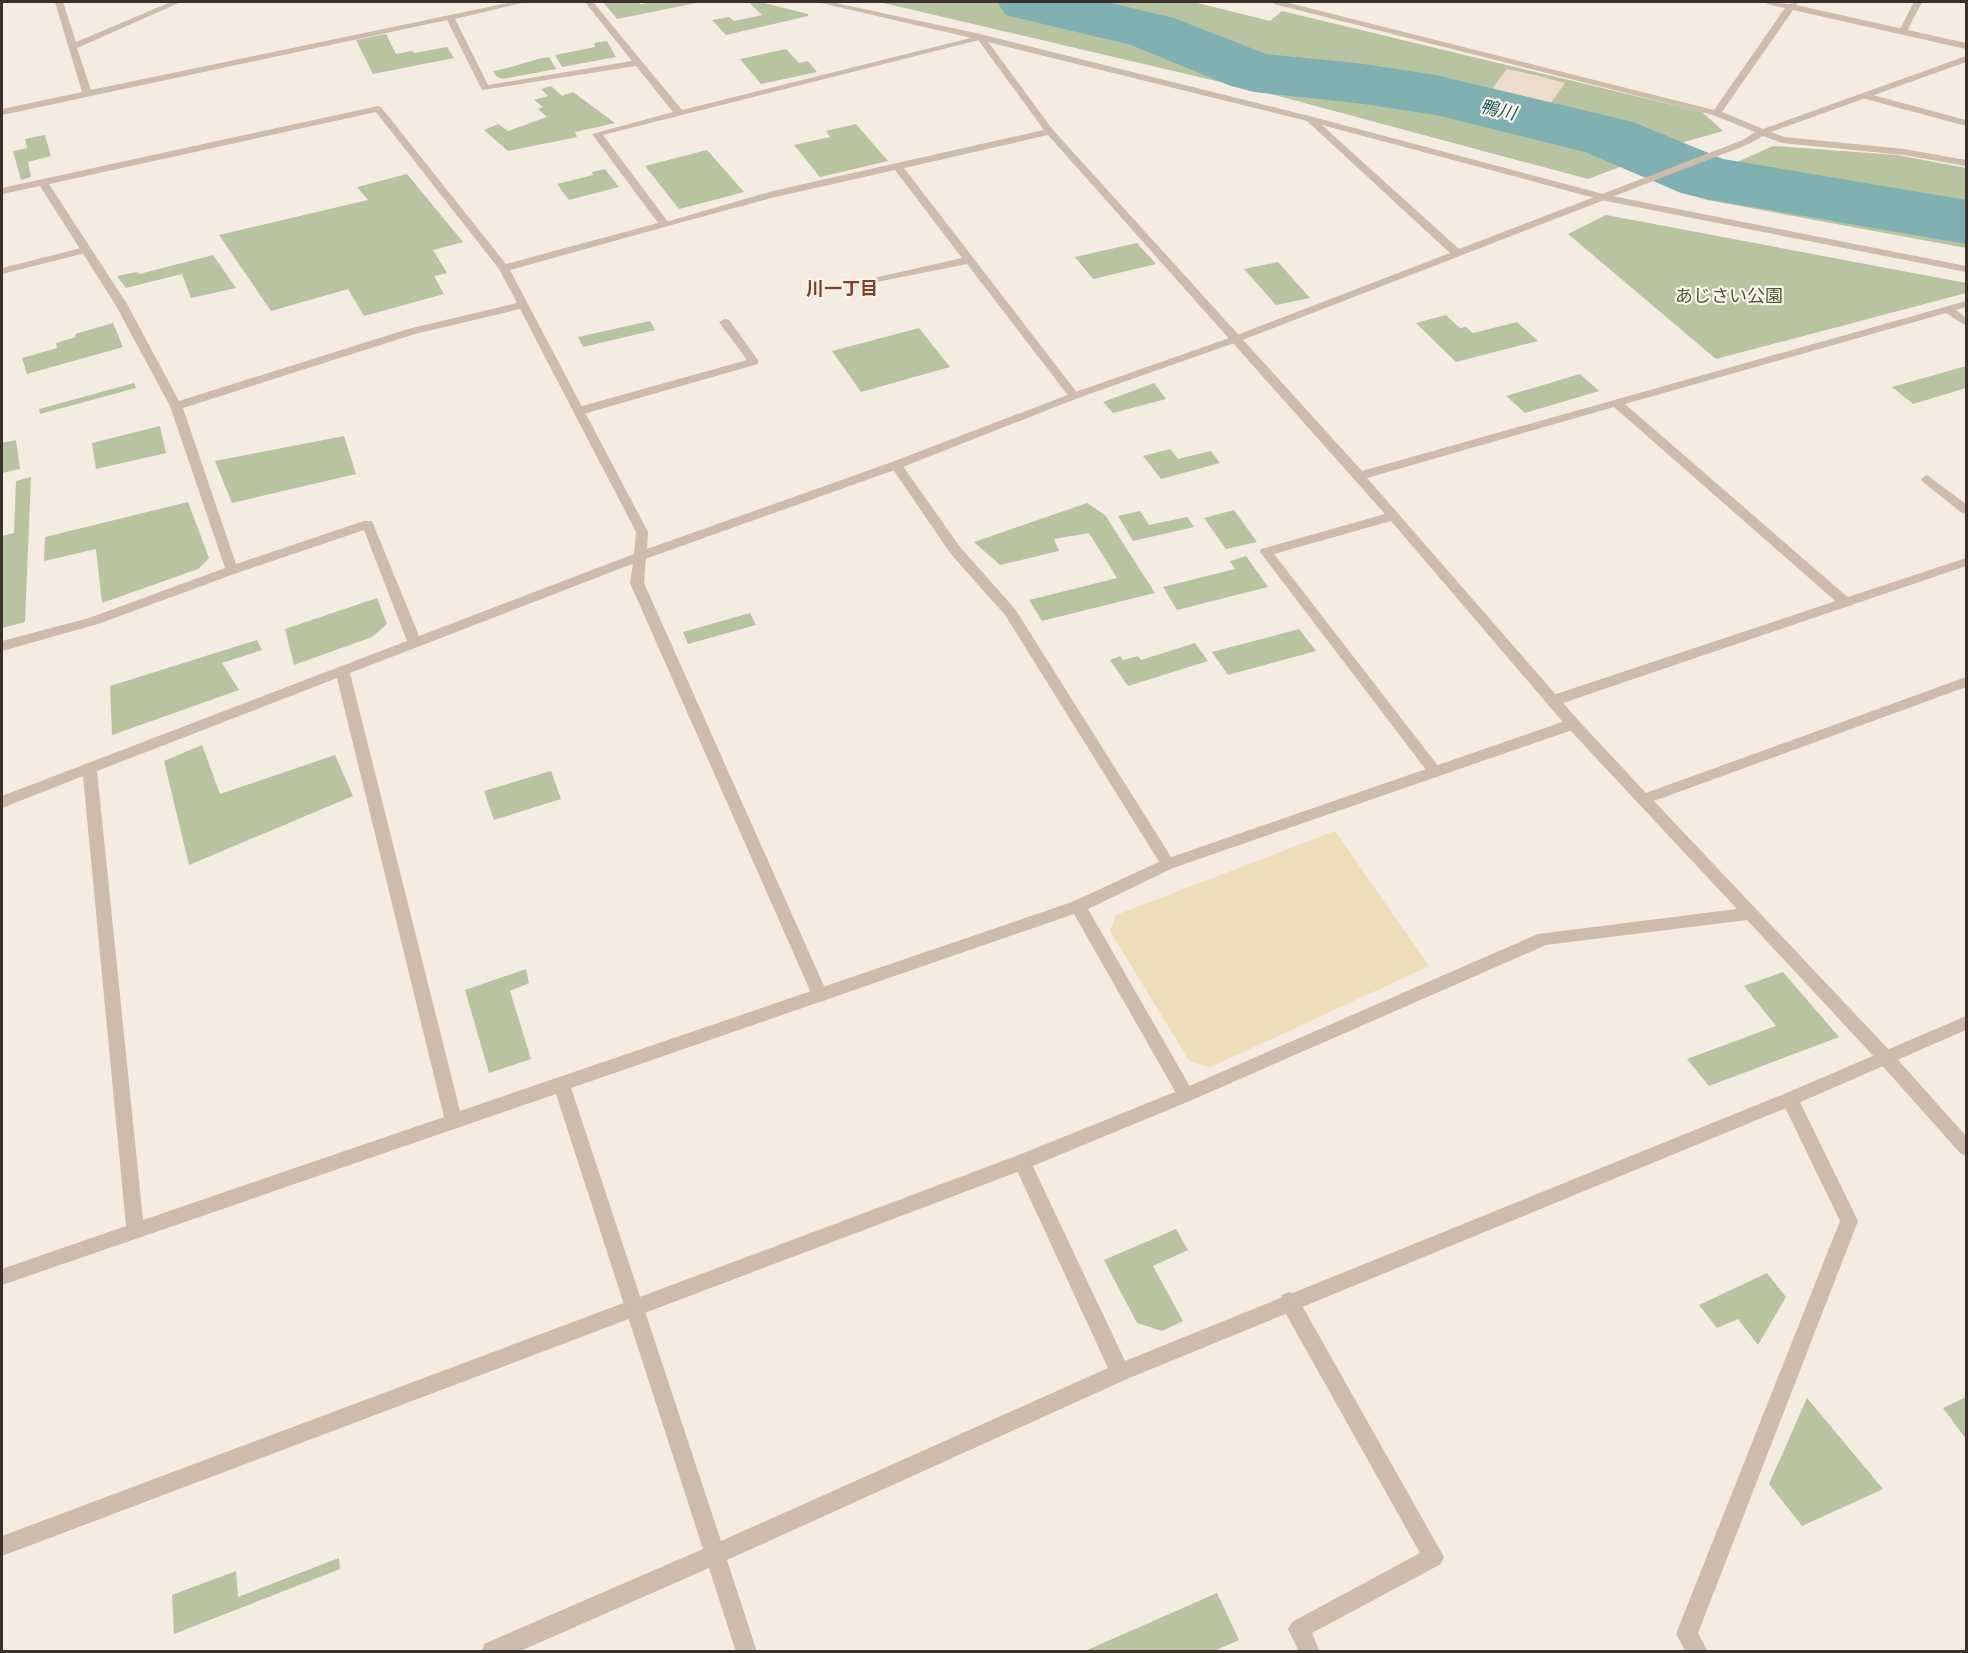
<svg xmlns="http://www.w3.org/2000/svg" width="1968" height="1653" viewBox="0 0 1968 1653" font-family="Inter,'Noto Sans JP',sans-serif">
	<style>
		.green { fill: #b8c4a0 }
		.sand { fill: #efdcb8 }
		.plaza { fill: #ecdcc8 }
		.water { fill: #7fb0b2 }
		.lines { fill: none; stroke-linecap: round; stroke-linejoin: round }
		.river { fill: #7fb0b2; fill-rule: evenodd }
		.service { fill: #cdbbac; fill-rule: evenodd }
		.minor { fill: #cdbbac; fill-rule: evenodd }
		.tertiary { fill: #cdbbac; fill-rule: evenodd }
		.labels { text-anchor: middle; stroke-width: 4.5; stroke-linejoin: round; paint-order: stroke }
		.far-water-label { font-size: 18px; font-style: italic; fill: #1f5a5e; stroke: #fbf5ee }
		.far-neighbourhood-label { font-size: 18px; font-weight: bold; fill: #8c3b22; stroke: #fbf5ee }
		.far-park-label { font-size: 18px; fill: #4a5a2e; stroke: #fbf5ee }
	</style>
	<rect width="100%" height="100%" fill="#f4ebe1"/>
	<path class="green" d="M 603,2 L 638,2 L 640,4 L 653,2 L 701,2 L 617,19 Z
		M 749,2 L 760,2 L 808,14 L 808,16 L 726,35 L 712,20 L 729,17 L 734,21 L 762,15 Z
		M 879,2 L 1008,2 L 1090,20 L 1183,49 L 1254,78 L 1435,103 L 1583,136 L 1631,156 L 1625,165 L 1588,179 L 1263,92 Z
		M 1054,2 L 1193,2 L 1270,21 L 1282,11 L 1702,112 L 1723,131 L 1677,144 L 1474,100 L 1453,92 L 1374,74 L 1291,71 L 1248,63 L 1198,39 Z
		M 386,34 L 396,54 L 412,51 L 414,53 L 447,47 L 454,58 L 373,74 L 356,40 Z
		M 607,41 L 616,57 L 562,67 L 555,55 L 595,47 L 594,43 Z
		M 786,49 L 799,63 L 808,61 L 817,72 L 761,84 L 740,59 Z
		M 549,57 L 556,69 L 502,79 L 496,76 L 493,71 C 516,67 529,60 549,57 Z
		M 551,86 L 562,96 L 573,92 L 615,123 L 575,132 L 577,137 L 508,151 L 484,130 L 498,124 L 508,131 L 547,117 L 538,109 L 543,107 L 534,100 L 548,96 L 541,89 Z
		M 856,124 L 888,161 L 820,177 L 794,145 L 830,137 L 826,131 Z
		M 45,135 L 51,156 L 28,162 L 31,177 L 21,180 L 13,151 L 27,148 L 25,139 Z
		M 1773,146 L 1897,155 L 1966,168 L 1966,213 L 1896,198 L 1847,190 L 1813,190 L 1754,181 L 1715,172 Z
		M 707,150 L 744,192 L 679,209 L 645,166 Z
		M 605,169 L 619,187 L 569,200 L 557,184 L 593,175 L 592,172 Z
		M 407,174 L 463,242 L 433,250 L 447,273 L 434,276 L 444,294 L 364,316 L 348,289 L 271,311 L 219,235 L 368,200 L 357,187 Z
		M 1696,183 L 1958,230 L 1966,232 L 1966,248 L 1707,200 L 1680,192 Z
		M 1606,215 L 1966,283 L 1966,293 L 1716,359 L 1568,234 Z
		M 1137,243 L 1156,264 L 1093,279 L 1075,257 Z
		M 213,255 L 236,288 L 191,298 L 182,274 L 126,288 L 117,276 L 137,272 L 139,274 Z
		M 1278,262 L 1310,298 L 1276,305 L 1244,269 Z
		M 1446,315 L 1460,328 L 1466,327 L 1473,333 L 1517,322 L 1538,341 L 1456,362 L 1416,323 Z
		M 650,321 L 655,330 L 583,347 L 578,337 Z
		M 113,323 L 123,347 L 27,374 L 22,358 L 57,348 L 56,343 L 76,337 L 75,334 Z
		M 919,328 L 950,367 L 861,392 L 832,351 Z
		M 1966,366 L 1966,388 L 1913,404 L 1892,387 Z
		M 1580,374 L 1599,391 L 1525,413 L 1506,396 Z
		M 134,383 L 136,388 L 40,414 L 39,409 Z
		M 1154,383 L 1166,399 L 1113,413 L 1103,402 Z
		M 160,426 L 166,453 L 96,469 L 92,443 Z
		M 344,436 L 356,474 L 232,503 L 215,461 Z
		M 16,440 L 20,469 L 2,473 L 2,443 Z
		M 1170,449 L 1178,459 L 1211,451 L 1220,463 L 1161,479 L 1143,456 Z
		M 31,477 L 25,622 L 2,628 L 2,536 L 14,533 L 16,481 Z
		M 188,502 L 209,558 L 198,569 L 102,603 L 96,549 L 44,561 L 45,537 Z
		M 1087,503 L 1105,515 L 1155,593 L 1042,621 L 1029,600 L 1117,578 L 1089,533 L 1054,539 L 1059,551 L 1000,565 L 974,542 Z
		M 1234,510 L 1257,542 L 1226,549 L 1204,518 Z
		M 1140,511 L 1149,525 L 1187,517 L 1194,527 L 1133,541 L 1118,516 Z
		M 1246,556 L 1268,587 L 1177,610 L 1163,587 L 1235,569 L 1230,561 Z
		M 377,598 L 387,624 L 372,637 L 294,665 L 285,629 Z
		M 750,613 L 756,625 L 688,644 L 683,632 Z
		M 1299,629 L 1316,651 L 1228,675 L 1212,652 Z
		M 257,640 L 262,650 L 222,663 L 239,690 L 112,735 L 110,686 Z
		M 1195,643 L 1208,661 L 1128,686 L 1110,660 L 1120,656 L 1123,660 L 1138,656 L 1141,660 Z
		M 202,745 L 220,794 L 335,755 L 353,796 L 189,865 L 164,761 Z
		M 551,771 L 561,799 L 494,820 L 484,791 Z
		M 526,969 L 529,983 L 510,991 L 531,1059 L 489,1073 L 465,990 Z
		M 1783,972 L 1839,1037 L 1709,1086 L 1687,1059 L 1776,1026 L 1744,986 Z
		M 1176,1229 L 1188,1250 L 1153,1266 L 1183,1321 L 1162,1331 L 1137,1323 L 1104,1260 Z
		M 1767,1273 L 1786,1297 L 1758,1345 L 1738,1319 L 1717,1328 L 1699,1305 Z
		M 1966,1397 L 1966,1439 L 1943,1408 Z
		M 1807,1398 L 1883,1489 L 1802,1526 L 1769,1484 Z
		M 339,1558 L 340,1569 L 174,1634 L 172,1595 L 236,1571 L 238,1597 Z
		M 1217,1593 L 1239,1640 L 1214,1651 L 1085,1651 Z"/>
	<path class="sand" d="M 1335,831 L 1429,966 L 1211,1067 L 1190,1062 L 1110,931 L 1116,915 Z"/>
	<path class="plaza" d="M 1507,69 L 1535,75 L 1565,83 L 1542,115 L 1483,101 Z"/>
	<path class="water" d="M 1668,154 L 1711,174 L 1750,183 L 1946,211 L 1966,216 L 1966,229 L 1694,181 L 1653,162 Z"/>
	<g class="lines">
		<path class="river" d="M 997,2 L 1106,2 L 1174,18 L 1266,54 L 1357,63 L 1436,75 L 1633,122 L 1723,159 L 1966,200 L 1966,244 L 1706,199 L 1681,193 L 1585,152 L 1436,115 L 1357,103 L 1254,92 L 1231,86 L 1131,45 L 1006,15 Z"/>
		<path class="service" d="M 1914,2 L 1922,2 L 1906,33 L 1900,33 L 1899,31 Z
			M 980,34 L 983,35 L 1053,130 L 1362,471 L 1966,301 L 1966,307 L 1956,310 L 1966,318 L 1966,326 L 1946,313 L 1625,404 L 1851,600 L 1853,603 L 1851,606 L 1841,606 L 1614,407 L 1367,478 L 1578,720 L 1646,793 L 1966,677 L 1966,687 L 1654,801 L 1891,1052 L 1966,1136 L 1966,1156 L 1960,1153 L 1879,1062 L 1747,920 L 1546,945 L 1192,1100 L 1028,1168 L 2,1556 L 2,1536 L 1016,1156 L 1180,1090 L 1538,934 L 1737,909 L 1568,728 L 1391,521 L 1274,554 L 1442,771 L 1440,775 L 1430,775 L 1260,552 L 1261,549 L 1385,514 L 1048,135 L 904,168 L 1078,394 L 1080,396 L 1074,400 L 1070,398 L 967,264 L 852,287 L 852,283 L 962,258 L 895,170 L 775,197 L 664,227 L 659,224 L 773,191 L 1044,130 L 976,37 Z
			M 1865,93 L 1966,120 L 1966,126 L 1862,98 L 1860,96 Z
			M 85,247 L 90,250 L 89,252 L 2,274 L 2,268 Z
			M 725,319 L 729,320 L 758,360 L 758,364 L 583,414 L 579,415 L 573,411 L 575,408 L 747,360 L 719,322 Z
			M 896,461 L 900,462 L 960,547 L 1015,609 L 1173,860 L 1176,864 L 1173,868 L 1163,868 L 1005,615 L 950,553 L 890,465 Z
			M 640,552 L 646,556 L 644,583 L 828,995 L 826,1000 L 820,1002 L 814,1000 L 812,995 L 630,583 L 634,556 Z
			M 1790,1092 L 1796,1094 L 1858,1221 L 1698,1633 L 1708,1652 L 1686,1652 L 1676,1634 L 1840,1221 L 1781,1099 L 1784,1094 Z
			M 1289,1292 L 1296,1295 L 1444,1557 L 1441,1564 L 1312,1633 L 1320,1652 L 1299,1652 L 1288,1629 L 1292,1622 L 1420,1553 L 1282,1307 L 1280,1301 L 1282,1295 Z"/>
		<path class="minor" d="M 55,2 L 63,2 L 76,42 L 171,2 L 181,2 L 77,48 L 91,90 L 512,2 L 526,2 L 455,19 L 488,85 L 632,61 L 585,2 L 593,2 L 682,110 L 983,35 L 983,39 L 603,135 L 668,222 L 668,226 L 510,270 L 648,532 L 647,549 L 892,462 L 1070,394 L 1232,337 L 1450,253 L 1307,121 L 1307,117 L 1313,117 L 1459,249 L 1743,140 L 1755,132 L 1713,115 L 1274,4 L 1273,2 L 1285,2 L 1714,110 L 1785,8 L 1767,4 L 1766,2 L 1789,4 L 1798,2 L 1796,5 L 1966,43 L 1966,49 L 1793,10 L 1722,112 L 1763,129 L 1966,56 L 1966,62 L 1771,132 L 1784,137 L 1904,149 L 1966,160 L 1966,166 L 1904,155 L 1782,143 L 1763,136 L 1749,144 L 1240,341 L 1078,398 L 900,468 L 645,559 L 350,673 L 460,1111 L 1072,902 L 1163,860 L 1568,720 L 1573,719 L 1580,724 L 1578,728 L 1173,868 L 1088,909 L 1192,1090 L 1195,1095 L 1192,1100 L 1186,1102 L 1180,1100 L 1074,914 L 571,1088 L 721,1541 L 1108,1368 L 1013,1162 L 1016,1156 L 1022,1154 L 1028,1156 L 1125,1361 L 1784,1094 L 1966,1016 L 1966,1030 L 1796,1104 L 1127,1379 L 727,1560 L 757,1652 L 736,1652 L 709,1568 L 518,1652 L 482,1652 L 484,1644 L 703,1549 L 556,1094 L 2,1285 L 2,1269 L 126,1226 L 83,776 L 2,808 L 2,796 L 407,641 L 364,530 L 237,573 L 98,624 L 2,651 L 2,641 L 89,618 L 225,568 L 170,406 L 115,304 L 40,186 L 2,194 L 2,188 L 378,106 L 381,107 L 506,264 L 658,223 L 592,134 L 673,112 L 636,66 L 482,90 L 447,20 L 2,115 L 2,109 L 82,92 ZM 376,112 L 499,269 L 517,303 L 408,329 L 179,401 L 127,304 L 49,184 ZM 520,309 L 636,532 L 634,554 L 419,636 L 372,521 L 364,521 L 236,564 L 183,408 L 415,334 ZM 337,678 L 444,1117 L 143,1220 L 97,771 Z
			M 1927,475 L 1966,504 L 1966,514 L 1962,513 L 1923,482 L 1921,479 Z
			M 1966,558 L 1966,566 L 1557,705 L 1552,706 L 1545,701 L 1547,697 Z"/>
		<path class="tertiary" d="M 817,2 L 831,2 L 980,34 L 1313,117 L 1607,195 L 1966,266 L 1966,272 L 1606,201 L 1307,121 L 980,40 Z"/>
	</g>
	<g class="labels">
		<g class="far-water-label">
			<text transform="translate(1498 110) rotate(13)" y="6">鴨川</text>
		</g>
		<g class="far-neighbourhood-label">
			<text x="842" y="295">川一丁目</text>
		</g>
		<g class="far-park-label">
			<text x="1729" y="302">あじさい公園</text>
		</g>
	</g>
	<rect width="1968" height="1653" fill="none" stroke="#3b302b" stroke-width="6"/>
</svg>
